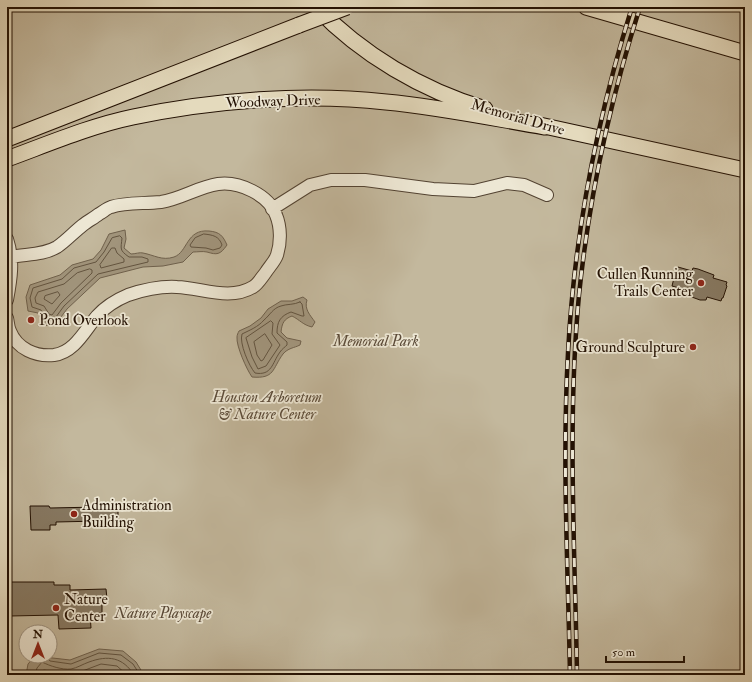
<svg xmlns="http://www.w3.org/2000/svg" width="752" height="682" viewBox="0 0 752 682" font-family="'IM FELL Double Pica',serif">
	<style>
		.green { fill: #c3b89d; stroke: #736450; fill-rule: evenodd }
		.water { fill: #a2967e; stroke: #6f614d }
		.lines { fill: none; stroke-linecap: round; stroke-linejoin: round }
		.shore { stroke: #625440; stroke-width: 1 }
		.building { fill: #877a64; stroke: #231103 }
		.minor-casing { stroke: #534332; stroke-width: 14 }
		.major-casing { stroke: #231103; stroke-width: 17 }
		.minor { stroke: #ede7d4; stroke-width: 12 }
		.major { stroke: #e4dabd; stroke-width: 15 }
		.rail-casing { stroke: #231103; stroke-width: 4.5 }
		.rail { stroke: #ede7d4; stroke-width: 3; stroke-dasharray: 9; stroke-linecap: butt }
		.major-bridge-casing { stroke: #231103; stroke-width: 17; stroke-linecap: butt }
		.major-bridge { stroke: #e4dabd; stroke-width: 15 }
		.poi-dot { fill: #8f2418; stroke: #ede7d4; stroke-width: 1.5 }
		.labels { text-anchor: middle; stroke-width: 3.5; stroke-linejoin: round; paint-order: stroke }
		.street-label { font-size: 15px; fill: #231103; stroke: #ede7d4 }
		.poi-label { font-size: 15px; fill: #231103; stroke: #ede7d4; text-anchor: start }
		.park-label { font-size: 15px; font-style: italic; fill: #5b4b39; stroke: #ede7d4 }
	</style>
	<rect width="100%" height="100%" fill="#e4dabd"/>
	<filter id="stains"><feTurbulence type="fractalNoise" baseFrequency=".005" numOctaves="4"/><feColorMatrix values="0 0 0 0 .2 0 0 0 0 .09 0 0 0 0 .02 0 0 0 .5 -.17"/></filter>
	<radialGradient id="worn" r=".72"><stop offset=".6" stop-color="#630" stop-opacity="0"/><stop offset="1" stop-color="#630" stop-opacity=".3"/></radialGradient>
	<path class="green" d="M 7,7 L 745,7 L 745,675 L 7,675 ZM 26,632 L 50,632 L 50,656 L 26,656 Z"/>
	<path class="water" d="M 125,230 L 126,239 L 124,248 L 131,254 C 135,254 140,252 143,253 C 154,255 162,261 174,257 C 188,252 186,229 209,231 C 220,232 223,236 227,245 C 220,255 217,255 207,252 C 203,251 197,252 193,252 L 183,262 L 163,266 L 143,267 L 100,278 L 67,309 L 55,325 L 38,326 L 42,320 L 38,313 L 28,311 L 26,297 L 30,285 L 60,275 L 72,265 L 93,259 L 101,250 L 109,234 Z
		M 303,297 L 307,300 C 304,309 310,315 315,322 L 312,327 C 303,325 300,320 292,316 C 284,319 282,323 281,332 L 287,338 L 301,341 L 300,345 C 294,348 288,348 283,354 C 272,369 275,379 252,377 C 247,370 236,346 237,337 C 237,335 238,333 239,331 L 250,326 L 261,318 L 268,309 L 281,301 L 292,301 Z
		M 99,649 L 123,651 L 136,662 L 144,675 L 26,675 L 28,664 L 35,656 L 70,660 Z"/>
	<g class="lines">
		<path class="shore" d="M 204,234 C 213,235 219,236 222,245 L 220,248 L 213,250 L 206,248 L 191,247 L 190,245 L 195,238 Z
			M 120,236 L 122,238 C 121,249 119,250 129,257 L 142,257 L 148,259 L 148,262 L 98,274 L 64,306 L 53,321 L 47,321 L 41,310 L 32,307 L 30,298 L 33,288 L 62,279 L 74,268 L 96,262 L 104,252 L 112,238 Z
			M 112,248 L 115,248 L 117,253 L 124,259 L 124,262 L 101,268 L 100,265 Z
			M 90,269 L 92,270 L 92,273 L 61,303 L 52,315 L 49,314 L 44,306 L 36,303 L 35,298 L 38,292 L 64,284 L 77,273 Z
			M 58,292 L 60,295 L 52,304 L 44,299 L 45,296 Z
			M 300,302 L 302,304 L 304,316 L 302,316 L 291,312 C 280,316 277,322 277,333 L 287,342 L 287,345 C 285,347 282,349 280,352 C 272,363 272,376 255,373 C 249,366 239,343 242,334 C 250,330 258,327 264,320 C 270,315 273,308 281,306 C 286,304 294,305 300,302 Z
			M 271,321 L 273,323 L 272,334 L 280,345 L 266,366 L 258,369 L 252,357 L 246,338 Z
			M 265,334 L 272,345 L 263,360 L 261,361 L 257,355 L 254,342 Z
			M 46,656 L 50,661 L 71,664 L 99,653 L 121,655 L 133,664 L 140,675
			M 35,675 L 37,668 L 42,662 C 50,666 62,670 71,669 C 77,668 83,664 89,662 C 108,655 123,657 134,675
			M 41,675 L 42,671 L 44,670 L 72,675 L 101,664 L 117,666 L 127,675"/>
	</g>
	<path class="building" d="M 678,267 L 692,271 L 693,268 L 698,269 L 714,275 L 713,278 L 727,282 L 726,285 L 727,286 L 723,298 L 722,298 L 721,301 L 707,297 L 706,300 L 700,300 L 689,296 L 689,294 L 685,293 L 686,290 L 672,286 L 676,270 L 677,270 Z
		M 99,505 L 118,505 L 118,527 L 100,527 L 100,521 L 56,522 L 56,525 L 50,525 L 50,530 L 31,530 L 30,506 L 49,506 L 50,508 L 99,507 Z
		M 9,582 L 54,582 L 54,585 L 70,585 L 70,590 L 106,589 L 107,599 L 102,599 L 102,613 L 90,614 L 91,628 L 59,629 L 58,615 L 10,616 Z"/>
	<g class="lines">
		<g class="minor-casing">
			<path id="minor" d="M 272,209 L 310,185 L 331,180 L 365,180 L 433,189 L 474,191 L 507,183 L 524,185 L 547,195
				M 7,239 C 14,260 11,279 7,300
				M 7,318 C 8,322 8,327 10,331 C 17,349 36,357 54,355 C 75,352 85,330 97,316 C 106,306 116,300 128,295 C 143,290 161,286 177,287 C 202,288 230,301 253,287 C 258,284 262,277 266,272 C 269,267 275,261 277,255 C 281,243 281,227 276,215 C 269,195 239,181 218,184 C 198,187 181,199 161,202 C 144,204 126,202 111,207 C 107,208 103,212 99,214 C 94,218 88,221 83,225 C 74,232 66,241 57,247 C 44,255 26,254 11,257"/>
		</g>
		<g class="major-casing">
			<path id="major" d="M 316,7 C 362,55 422,90 485,109
				M 586,7 L 745,53
				M 535,124 L 745,170
				M 7,139 L 299,25
				M 7,159 C 48,144 90,126 133,117 C 213,100 305,93 386,102 C 439,107 492,118 545,127"/>
		</g>
		<use href="#minor" class="minor"/>
		<use href="#major" class="major"/>
		<g class="rail-casing">
			<path id="rail" d="M 570,675 C 568,569 562,459 568,353 C 574,235 597,119 632,7
				M 577,675 C 575,549 567,421 579,295 C 589,197 610,101 640,7"/>
		</g>
		<use href="#rail" class="rail"/>
		<g class="major-bridge-casing">
			<path id="major-bridge" d="M 299,25 L 347,7"/>
		</g>
		<use href="#major-bridge" class="major-bridge"/>
	</g>
	<g class="poi-dot">
		<circle cx="701" cy="283" r="4"/>
		<circle cx="31" cy="320" r="4"/>
		<circle cx="693" cy="347" r="4"/>
		<circle cx="74" cy="514" r="4"/>
		<circle cx="56" cy="608" r="4"/>
	</g>
	<g class="labels">
		<g class="street-label">
			<text transform="translate(273 101) rotate(-2)" y="5">Woodway Drive</text>
			<text transform="translate(518 117) rotate(16)" y="5">Memorial Drive</text>
		</g>
		<g class="poi-label">
			<text x="693" y="279" text-anchor="end">Cullen Running<tspan x="693" dy="17">Trails Center</tspan></text>
			<text x="39" y="325">Pond Overlook</text>
			<text x="685" y="352" text-anchor="end">Ground Sculpture</text>
			<text x="82" y="510">Administration<tspan x="82" dy="17">Building</tspan></text>
			<text x="64" y="604">Nature<tspan x="64" dy="17">Center</tspan></text>
		</g>
		<g class="park-label">
			<text x="376" y="346">Memorial Park</text>
			<text x="267" y="402">Houston Arboretum<tspan x="267" dy="17">&amp; Nature Center</tspan></text>
			<text x="163" y="618">Nature Playscape</text>
		</g>
	</g>
	<rect width="752" height="682" fill="none" stroke="#e4dabd" stroke-width="24"/>
	<rect x="8" y="8" width="736" height="666" fill="none" stroke="#231103" stroke-width="2"/>
	<rect x="12" y="12" width="728" height="658" fill="none" stroke="#231103"/>
	<g transform="translate(38 644)"><circle r="19" fill="#ede7d4" stroke="#9c9180"/>
	<path d="M0-3L7 15L0 10L-7 15Z" fill="#8f2418"/>
	<text y="-6" font-size="11" font-weight="bold" text-anchor="middle" fill="#231103">N</text>
	</g>
	<path d="M606 656v6h78v-6" fill="none" stroke="#231103" stroke-width="2"/>
	<text x="612" y="656" font-size="12" fill="#231103" stroke="#ede7d4" stroke-width="3" paint-order="stroke">50 m</text>
	<rect width="100%" height="100%" filter="url(#stains)"/>
	<rect width="100%" height="100%" fill="url(#worn)"/>
</svg>
